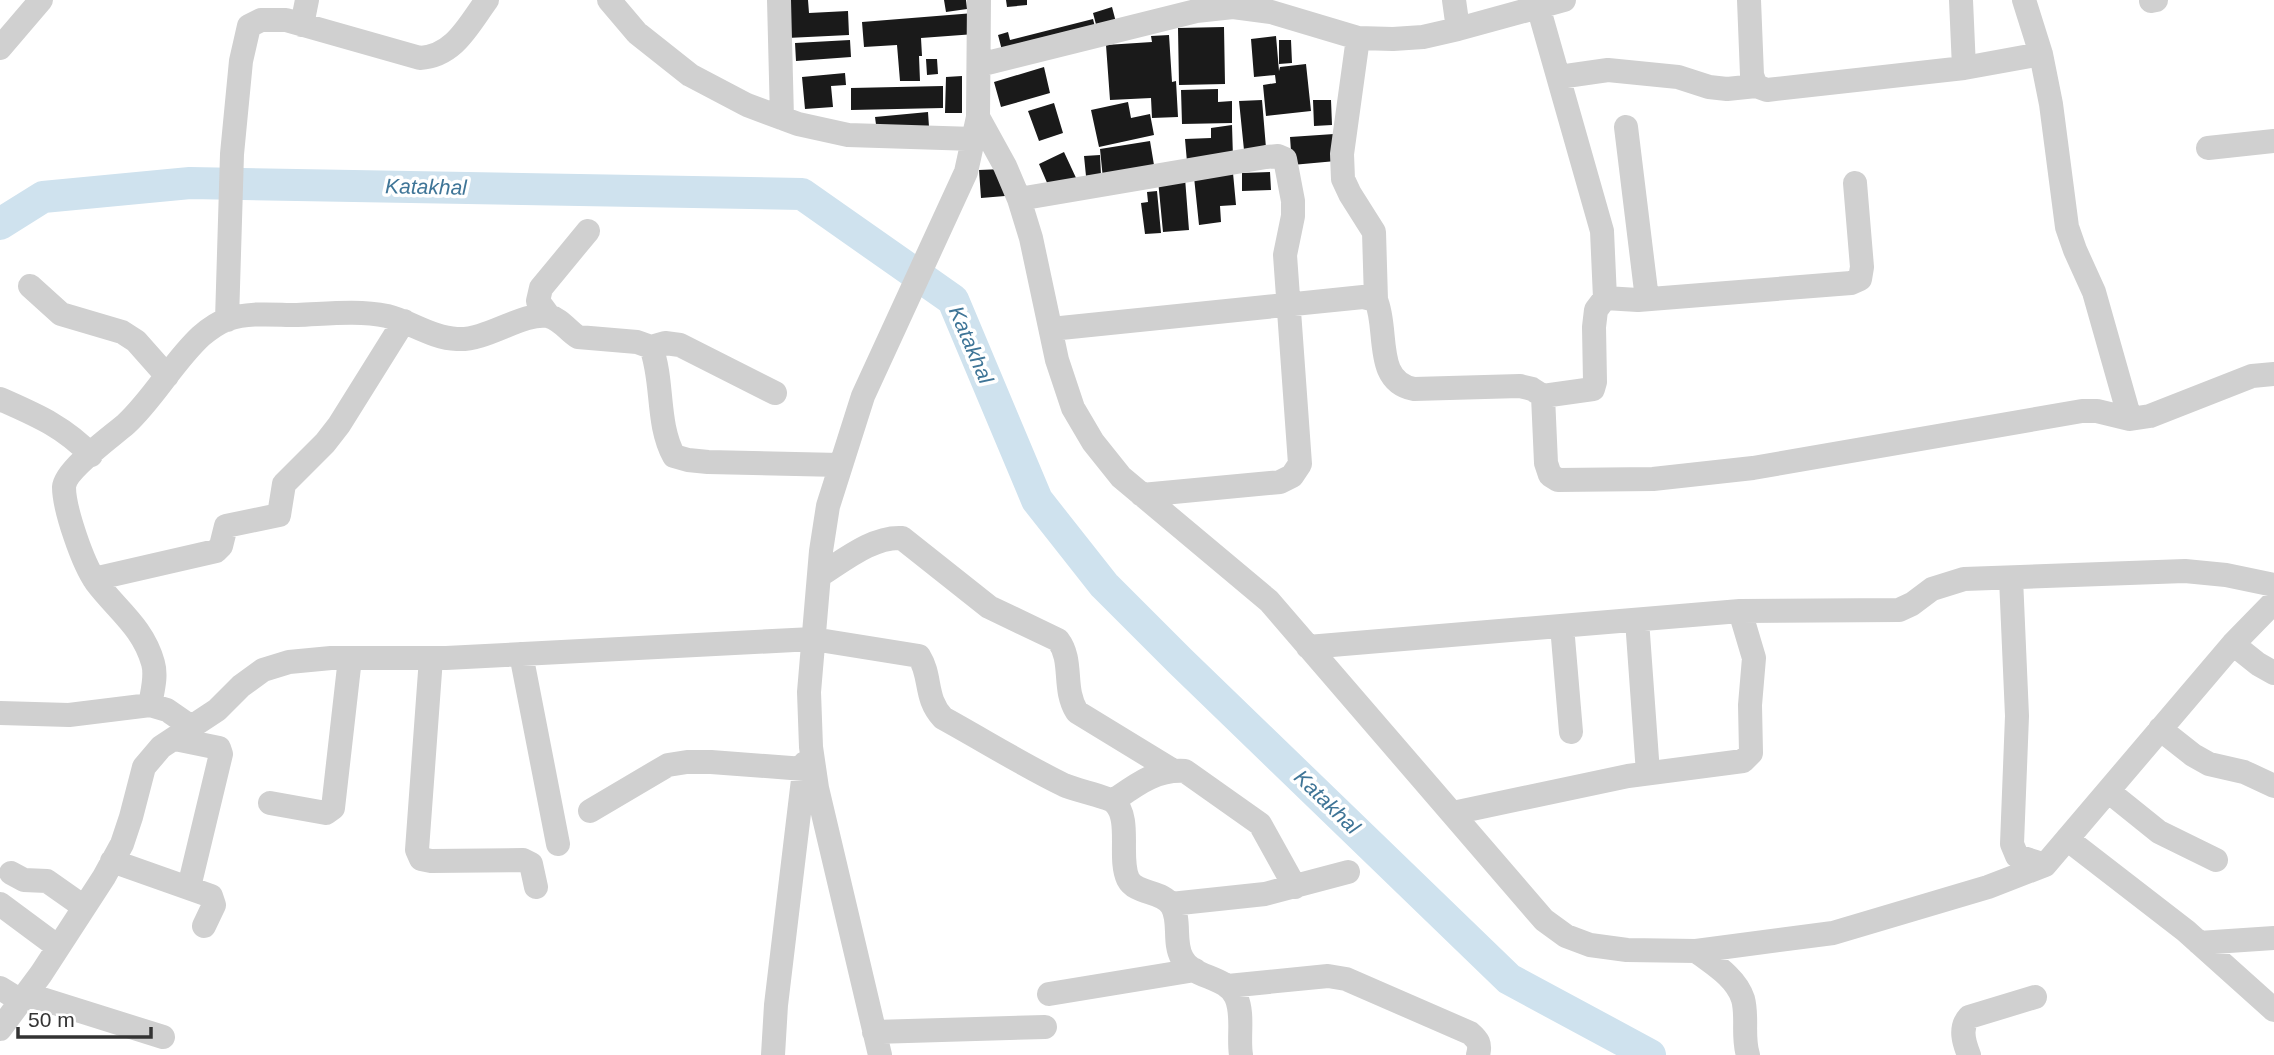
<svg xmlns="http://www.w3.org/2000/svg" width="2274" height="1055" viewBox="0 0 2274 1055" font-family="Arial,sans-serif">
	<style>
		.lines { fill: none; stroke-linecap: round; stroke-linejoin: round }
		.river { stroke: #cfe2ee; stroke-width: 32 }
		.building { fill: #1a1a1a }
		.minor { stroke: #d0d0d0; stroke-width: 24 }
		.labels { text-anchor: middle; stroke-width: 7; stroke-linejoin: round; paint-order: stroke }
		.water-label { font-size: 21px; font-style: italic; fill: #3f7597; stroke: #fff }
	</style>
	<rect width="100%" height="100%" fill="#fff"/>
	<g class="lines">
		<path class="river" d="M 0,224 L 43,197 L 190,183 L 802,194 L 953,300 L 1037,500 L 1104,585 L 1180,661 L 1509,979 L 1650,1055"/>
	</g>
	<path class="building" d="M 784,0 L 808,0 L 809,13 L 848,11 L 849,35 L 787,38 Z
		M 944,0 L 966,0 L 967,9 L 946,12 Z
		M 1006,0 L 1027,0 L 1027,5 L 1007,7 Z
		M 1112,7 L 1117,26 L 1098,32 L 1093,13 Z
		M 974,13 L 975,34 L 921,38 L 922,56 L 919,56 L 920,81 L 900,81 L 897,45 L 864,47 L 862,22 Z
		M 1093,19 L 1097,35 L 1004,58 L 998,35 L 1008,32 L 1010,40 Z
		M 1224,27 L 1225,84 L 1179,85 L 1178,28 Z
		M 1169,35 L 1172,82 L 1176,81 L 1178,117 L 1152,118 L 1151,98 L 1110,100 L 1106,45 L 1152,42 L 1151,36 Z
		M 1276,36 L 1279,71 L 1280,67 L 1306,64 L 1311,111 L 1266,116 L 1263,85 L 1276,83 L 1275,75 L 1254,77 L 1251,39 Z
		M 850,40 L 851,57 L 796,61 L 795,43 Z
		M 1279,40 L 1291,40 L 1292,63 L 1279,64 Z
		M 926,59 L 937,59 L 938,74 L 927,75 Z
		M 1044,67 L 1050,93 L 1001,107 L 994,82 Z
		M 845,73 L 846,85 L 831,86 L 833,107 L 805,109 L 802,77 Z
		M 962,76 L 962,113 L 945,113 L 946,77 Z
		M 943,86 L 943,108 L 851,110 L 851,88 Z
		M 1218,89 L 1218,102 L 1232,101 L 1232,123 L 1182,124 L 1181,90 Z
		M 1262,100 L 1266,148 L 1244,150 L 1239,101 Z
		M 1313,100 L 1331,100 L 1332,125 L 1314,126 Z
		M 1128,102 L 1131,118 L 1150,114 L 1154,135 L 1099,147 L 1091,110 Z
		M 1054,103 L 1063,133 L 1039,141 L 1028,111 Z
		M 928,112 L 929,127 L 877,132 L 875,117 Z
		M 1232,125 L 1233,158 L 1187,162 L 1185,139 L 1211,138 L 1211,128 Z
		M 1334,134 L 1336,161 L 1292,165 L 1290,137 Z
		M 1150,141 L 1155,171 L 1103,179 L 1100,149 Z
		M 1064,152 L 1077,180 L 1051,192 L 1039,164 Z
		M 1100,155 L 1101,175 L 1086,176 L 1084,156 Z
		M 1003,169 L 1005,196 L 981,198 L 979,170 Z
		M 1270,172 L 1271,190 L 1242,191 L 1242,173 Z
		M 1233,173 L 1236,205 L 1220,206 L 1221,222 L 1199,225 L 1194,177 Z
		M 1185,178 L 1189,230 L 1163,232 L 1158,180 Z
		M 1157,191 L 1161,233 L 1145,234 L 1141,203 L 1148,202 L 1147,192 Z"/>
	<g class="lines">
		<path class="minor" d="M 609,0 L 637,33 L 690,75 L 747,105 L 798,124 L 848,135 L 974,139
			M 779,0 L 782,118
			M 1454,0 L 1458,29
			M 1749,0 L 1752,75 L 1756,86 L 1767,90 L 1964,68 L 2041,54
			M 1961,0 L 1964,68
			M 2024,0 L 2041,54 L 2051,104 L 2067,227 L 2075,250 L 2094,292 L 2130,419
			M 2151,1 L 2156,0
			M 1538,6 L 1602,231 L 1605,298 L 1596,310 L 1594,327 L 1595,382 L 1593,389 L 1543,396
			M 302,25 L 307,0
			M 1358,38 L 1342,154 L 1343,179 L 1350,194 L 1374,232 L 1376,300
			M 0,48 L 41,0
			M 979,65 L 1196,11 L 1233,7 L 1271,12 L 1358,38 L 1393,39 L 1423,37 L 1458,29 L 1564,0
			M 1559,77 L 1608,70 L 1678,77 L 1709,87 L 1727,89 L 1756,86
			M 978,117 L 1005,166 L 1019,199 L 1031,238 L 1057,360 L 1073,408 L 1093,442 L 1121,477 L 1269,601 L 1544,920 L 1566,936 L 1590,945 L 1627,950 L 1696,951 L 1833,933 L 1988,887 L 2045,865 L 2233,644 L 2274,602
			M 1626,127 L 1647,299
			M 2208,148 L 2274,141
			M 1019,199 L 1266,157 L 1278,156 L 1285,159 L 1293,201 L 1293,216 L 1285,255 L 1300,464 L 1292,476 L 1280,482 L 1142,495
			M 30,286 L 61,314 L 122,332 L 136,341 L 167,376
			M 1605,298 L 1638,300 L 1851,283 L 1860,279 L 1862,267 L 1855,183
			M 549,316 L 538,301 L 541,288 L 588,231
			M 227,320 L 232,154 L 241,61 L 249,26 L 261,20 L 286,20 L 420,58 C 454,56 468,26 487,0
			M 1051,329 L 1363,297 L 1376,300 C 1389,330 1373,381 1414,389 L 1520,386 L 1532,389 L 1543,396 L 1546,463 L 1550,475 L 1558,480 L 1653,479 L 1753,468 L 2082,411 L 2097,411 L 2130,419 L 2150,416 L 2252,376 L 2274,374
			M 651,347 L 665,343 L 680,345 L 775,393
			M 0,399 C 36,415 63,426 91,455
			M 819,576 C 843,561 873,536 902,538 L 989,607 L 1058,640 C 1074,661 1062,688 1077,712 L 1172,770
			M 2011,578 L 2017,716 L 2012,844 L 2017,856 L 2045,865
			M 94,579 L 216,551 L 221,546 L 226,526 L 279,515 L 284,484 L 325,443 L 339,425 L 404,321
			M 1637,620 L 1648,773
			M 1562,626 L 1571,732
			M 2233,644 L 2258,664 L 2274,673
			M 1308,647 L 1740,611 L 1899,610 L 1912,604 L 1932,589 L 1964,579 L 2185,571 L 2226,575 L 2274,585
			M 521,654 L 558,844
			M 431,658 L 417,850 L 421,859 L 431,861 L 523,860 L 531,864 L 536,887
			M 150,705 C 152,692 157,677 153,663 C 143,627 117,610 96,582 C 83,564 64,509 64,487 C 65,470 111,437 126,424 C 154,398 173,362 201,336 C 208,330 220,322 228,319 C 250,312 275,315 297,315 C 326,314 358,310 387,316 C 411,322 432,338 457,339 C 487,341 522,312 548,316 C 561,319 568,331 578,337 L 637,342 L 651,347 C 664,382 656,423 674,456 L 688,460 L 708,462 L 840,465
			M 0,713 L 69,715 L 150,705 L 167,710 L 193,728
			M 2160,729 L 2193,755 L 2209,764 L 2244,772 L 2274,786
			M 175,739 L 219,748 L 221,754 L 189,887
			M 2108,791 L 2159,832 L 2216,860
			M 1113,801 C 1136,785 1156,769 1185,771 L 1260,824 L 1295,887
			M 270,803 L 326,813 L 333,808 L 350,658
			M 590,811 L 668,765 L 687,762 L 711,762 L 804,769
			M 1453,813 L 1628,776 L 1743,761 L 1751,753 L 1750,705 L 1754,658 L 1740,611
			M 2067,839 L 2186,931 L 2274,1010
			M 112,861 L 211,896 L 214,905 L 204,926
			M 11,873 L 24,880 L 47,881 L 84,907
			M 0,904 L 58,947
			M 1171,904 L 1265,894 L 1348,872
			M 2199,943 L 2274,938
			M 1696,951 C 1713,964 1736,977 1743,999 C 1748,1017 1742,1037 1748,1055
			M 1228,986 L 1328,976 L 1346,979 L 1470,1033 C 1478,1040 1481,1044 1478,1055
			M 0,988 L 21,1001
			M 26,994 L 163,1037
			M 1049,994 L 1195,970
			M 0,1029 L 41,974 L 104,877 L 122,844 L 131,817 L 144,767 L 161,747 L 217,710 L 241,686 L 263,670 L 289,662 L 331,658 L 446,658 L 813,639 L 919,656 C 932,677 924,698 943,718 C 983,740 1023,765 1064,785 C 1075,790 1108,797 1114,802 C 1132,818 1118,858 1128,879 C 1136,895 1163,890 1172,906 C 1181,921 1173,942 1182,958 C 1192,979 1226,975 1236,997 C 1244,1014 1238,1037 1241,1055
			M 874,1032 L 1045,1027
			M 773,1055 L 776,1005 L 805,763
			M 880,1055 L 817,788 L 811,747 L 809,692 L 821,551 L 828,506 L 863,396 L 966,172 L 978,117 L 979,0
			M 1969,1055 C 1964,1043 1959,1028 1969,1017 L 2035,997"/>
	</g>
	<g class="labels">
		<g class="water-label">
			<text transform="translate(426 187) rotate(1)" y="7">Katakhal</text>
			<text transform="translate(971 345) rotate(67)" y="7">Katakhal</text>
			<text transform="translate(1327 802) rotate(44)" y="7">Katakhal</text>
		</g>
	</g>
	<path d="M18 1027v10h133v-10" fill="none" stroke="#333333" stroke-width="3.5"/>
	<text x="28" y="1027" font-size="21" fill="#333333" stroke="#ffffff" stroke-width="5" paint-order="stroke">50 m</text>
</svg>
